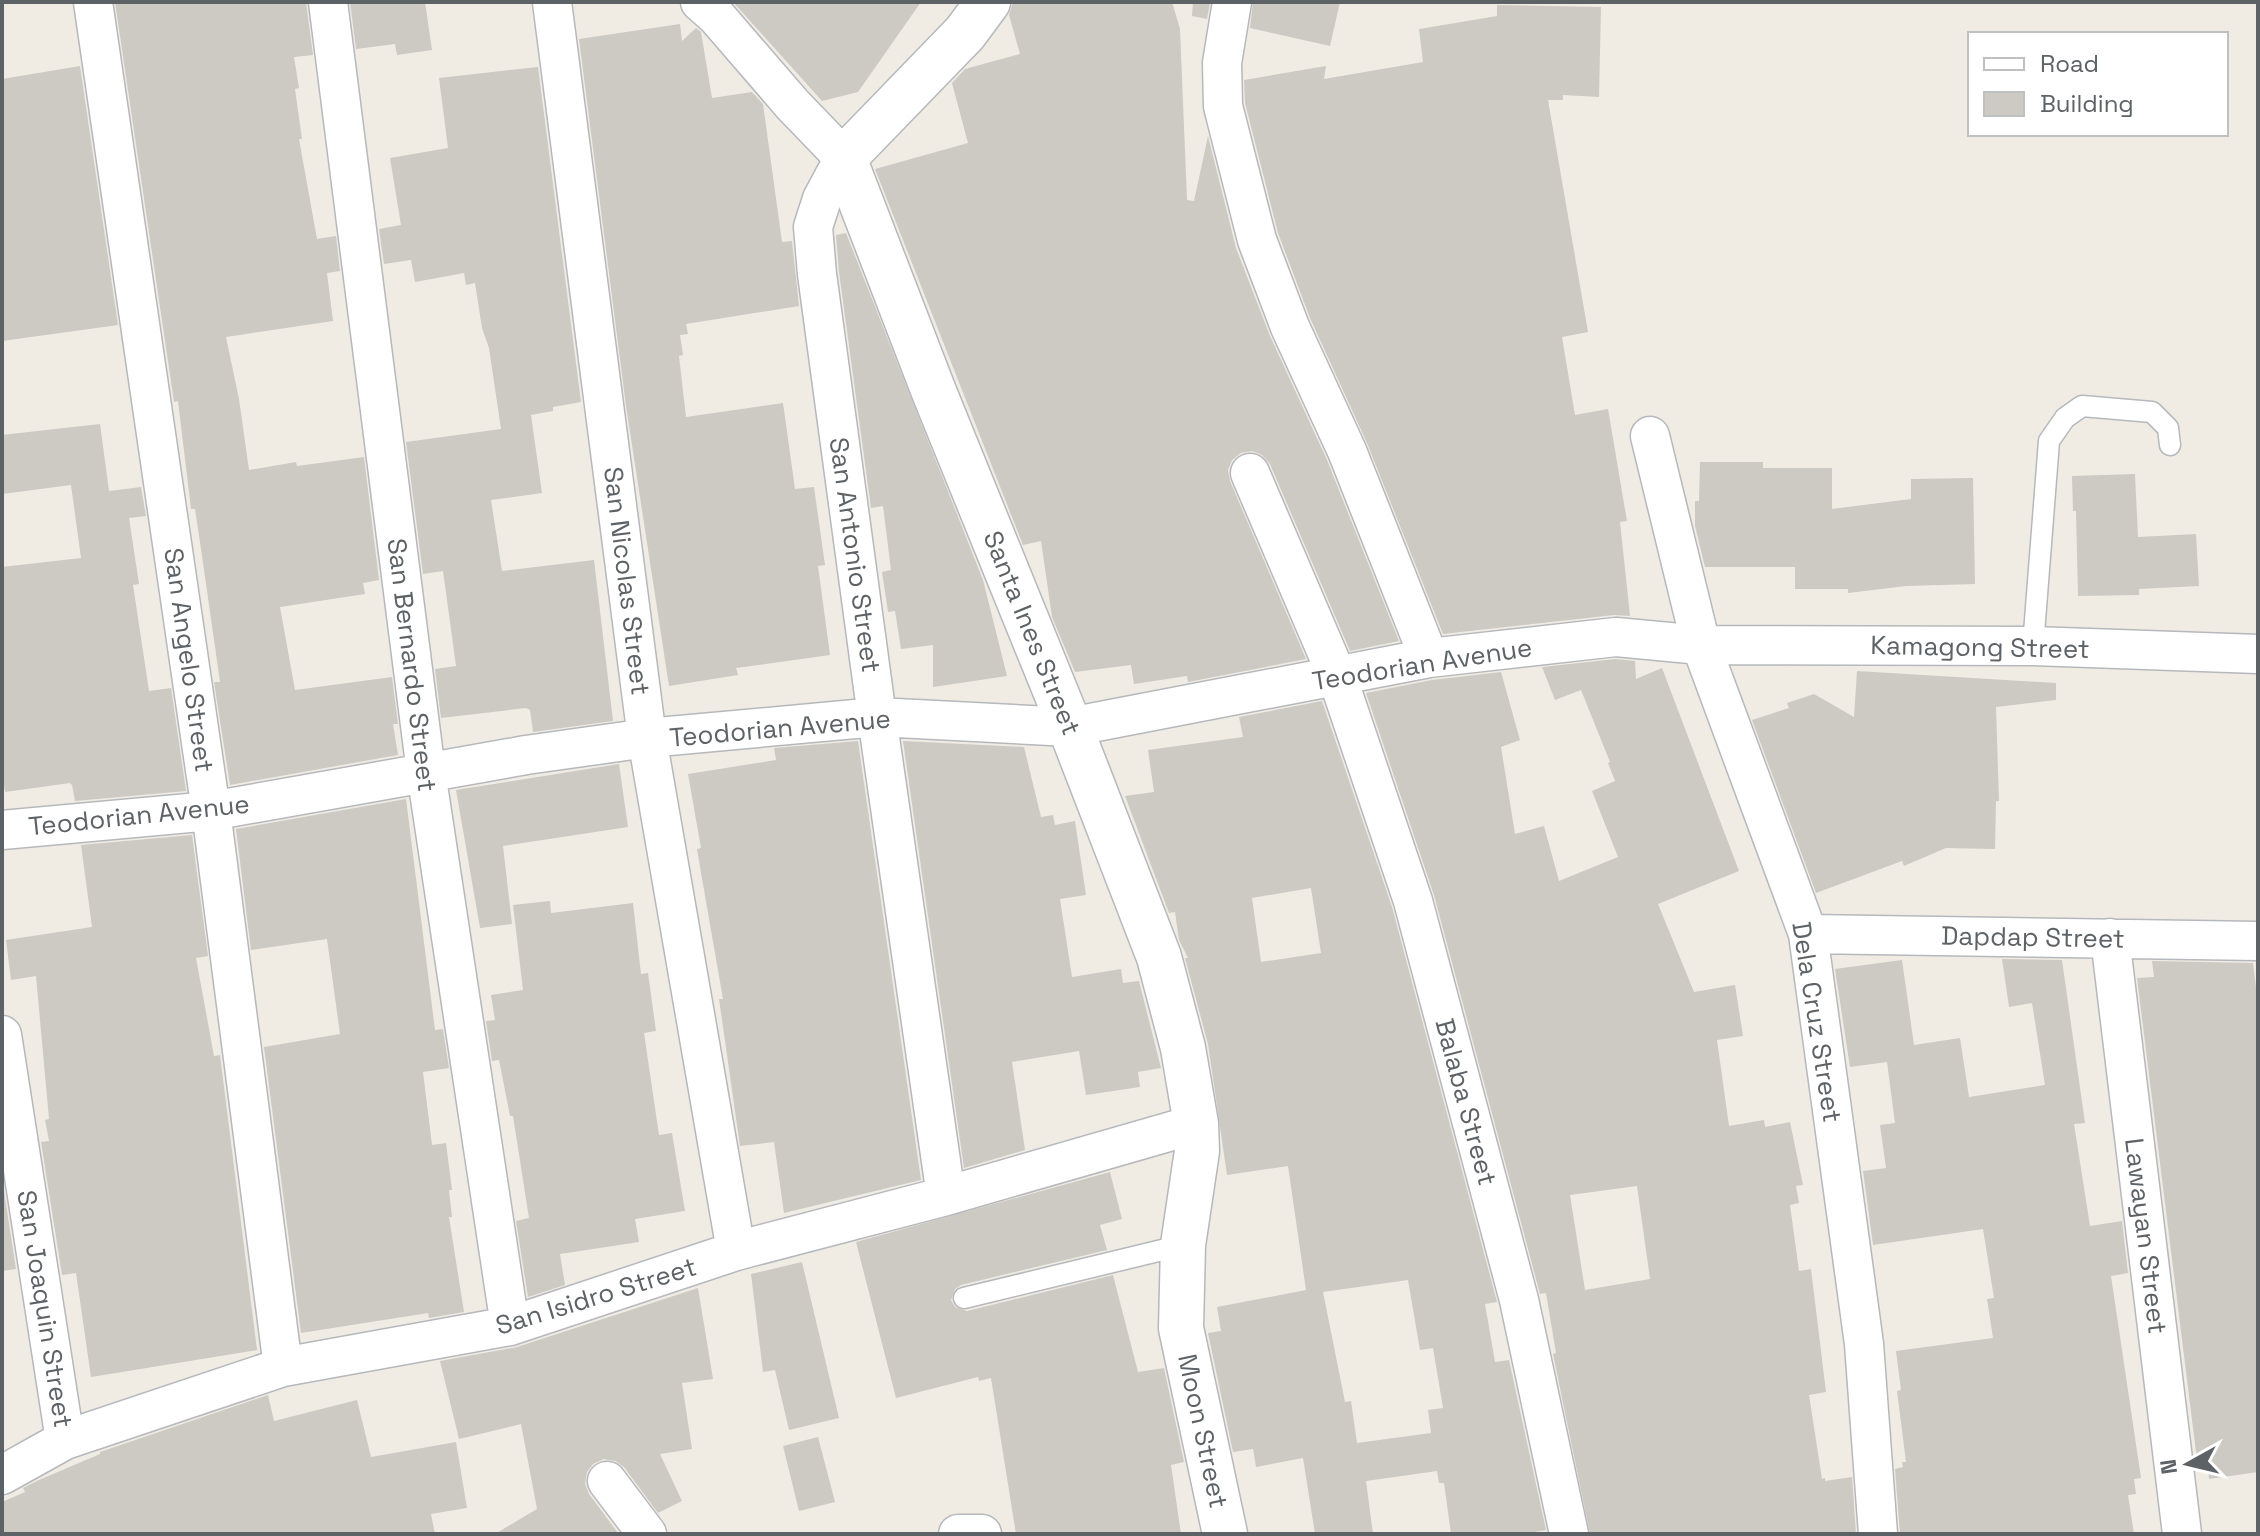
<svg xmlns="http://www.w3.org/2000/svg" width="2260" height="1536" viewBox="0 0 2260 1536" font-family="'Space Grotesk',sans-serif">
	<style>
		.building { fill: #cdc9c3; fill-rule: evenodd }
		.lines { fill: none; stroke-linecap: round; stroke-linejoin: round }
		.service-casing { stroke: #b5b8bc; stroke-width: 23 }
		.minor-casing { stroke: #b5b8bc; stroke-width: 41 }
		.tertiary-casing { stroke: #b5b8bc; stroke-width: 47 }
		.service { stroke: #fff; stroke-width: 20 }
		.minor { stroke: #fff; stroke-width: 38 }
		.tertiary { stroke: #fff; stroke-width: 44 }
		.labels { text-anchor: middle; stroke-width: 6; stroke-linejoin: round; paint-order: stroke }
		.street-label { font-size: 26px; fill: #5c6266; stroke: #fff }
	</style>
	<rect width="100%" height="100%" fill="#f0ece4"/>
	<path class="building" d="M 115,2 L 306,2 L 313,55 L 294,57 L 299,88 L 295,89 L 302,139 L 299,139 L 317,239 L 336,236 L 340,271 L 327,273 L 333,321 L 226,337 L 239,399 L 249,470 L 296,462 L 297,466 L 364,457 L 379,580 L 363,583 L 365,594 L 280,607 L 295,690 L 392,677 L 398,724 L 393,724 L 398,755 L 230,785 L 214,682 L 220,682 L 201,549 L 195,509 L 191,509 L 178,401 L 174,402 Z
		M 350,2 L 425,2 L 432,50 L 397,55 L 395,44 L 356,49 Z
		M 733,2 L 921,2 L 858,92 L 822,101 Z
		M 1013,2 L 1172,2 L 1180,29 L 1187,200 L 1194,201 L 1208,136 L 1236,248 L 1270,336 L 1327,460 L 1399,641 L 1350,651 L 1270,464 L 1262,455 L 1252,451 L 1241,453 L 1232,460 L 1228,470 L 1230,481 L 1306,659 L 1188,682 L 1187,676 L 1134,684 L 1131,665 L 1075,672 L 1052,617 L 1041,541 L 1023,545 L 875,169 L 968,143 L 952,83 L 965,69 L 1020,54 L 1009,15 Z
		M 1193,2 L 1210,2 L 1207,19 L 1192,16 Z
		M 1253,2 L 1340,2 L 1330,46 L 1250,28 Z
		M 1497,5 L 1601,7 L 1599,97 L 1563,95 L 1563,100 L 1548,100 L 1588,332 L 1562,337 L 1575,415 L 1608,409 L 1627,521 L 1620,522 L 1630,616 L 1614,615 L 1443,634 L 1367,443 L 1310,318 L 1278,233 L 1245,103 L 1244,80 L 1326,66 L 1324,79 L 1423,62 L 1419,29 L 1497,16 Z
		M 680,24 L 682,41 L 696,28 L 701,32 L 712,98 L 752,92 L 763,104 L 782,242 L 792,241 L 799,306 L 686,324 L 688,334 L 680,335 L 683,355 L 679,356 L 686,417 L 783,403 L 795,489 L 814,487 L 825,565 L 818,566 L 830,655 L 736,668 L 738,675 L 669,686 L 626,406 L 579,39 Z
		M 80,66 L 118,325 L 2,341 L 2,79 Z
		M 538,67 L 581,402 L 553,407 L 553,411 L 531,415 L 542,493 L 491,500 L 502,571 L 594,560 L 613,721 L 533,732 L 530,710 L 526,708 L 441,718 L 435,669 L 456,666 L 443,571 L 423,574 L 406,442 L 501,429 L 489,348 L 482,328 L 475,283 L 466,285 L 464,273 L 415,282 L 411,260 L 384,264 L 379,229 L 401,225 L 390,158 L 448,148 L 439,78 Z
		M 846,233 L 983,580 L 1007,676 L 933,687 L 933,645 L 901,649 L 895,611 L 888,612 L 882,572 L 891,570 L 883,506 L 871,508 L 839,272 L 836,235 Z
		M 100,424 L 109,491 L 141,487 L 146,516 L 129,518 L 139,584 L 133,585 L 149,691 L 171,688 L 186,791 L 75,801 L 72,785 L 70,783 L 5,792 L 2,771 L 2,567 L 81,558 L 71,485 L 2,494 L 2,435 Z
		M 1700,462 L 1763,462 L 1763,468 L 1832,468 L 1832,509 L 1911,499 L 1911,479 L 1973,478 L 1975,584 L 1906,586 L 1848,593 L 1848,589 L 1795,589 L 1795,567 L 1705,567 L 1695,526 L 1695,501 L 1699,501 Z
		M 2135,474 L 2138,537 L 2196,534 L 2199,586 L 2139,589 L 2139,595 L 2078,596 L 2076,511 L 2073,511 L 2072,476 Z
		M 1616,659 L 1635,661 L 1636,679 L 1662,668 L 1739,871 L 1658,904 L 1694,992 L 1735,985 L 1743,1036 L 1717,1040 L 1729,1126 L 1764,1120 L 1765,1127 L 1790,1122 L 1803,1185 L 1796,1186 L 1799,1203 L 1790,1205 L 1799,1271 L 1811,1269 L 1826,1392 L 1809,1395 L 1822,1479 L 1825,1478 L 1825,1481 L 1852,1477 L 1856,1534 L 1590,1534 L 1553,1354 L 1556,1353 L 1546,1293 L 1540,1294 L 1434,895 L 1366,693 L 1432,680 L 1501,672 L 1520,740 L 1501,747 L 1515,834 L 1544,826 L 1559,881 L 1618,857 L 1592,791 L 1615,781 L 1608,763 L 1610,762 L 1581,690 L 1555,700 L 1542,667 ZM 1637,1186 L 1650,1279 L 1585,1290 L 1570,1195 Z
		M 1857,671 L 2056,683 L 2056,700 L 1996,707 L 1999,801 L 1996,801 L 1995,849 L 1946,848 L 1904,866 L 1902,861 L 1816,893 L 1752,720 L 1789,708 L 1787,703 L 1814,694 L 1854,717 Z
		M 1322,701 L 1392,907 L 1497,1302 L 1485,1304 L 1495,1362 L 1509,1360 L 1546,1530 L 1522,1534 L 1451,1534 L 1444,1483 L 1439,1483 L 1437,1471 L 1366,1481 L 1373,1534 L 1315,1534 L 1303,1458 L 1256,1467 L 1253,1449 L 1233,1452 L 1208,1333 L 1221,1331 L 1217,1307 L 1306,1290 L 1288,1166 L 1227,1175 L 1208,1044 L 1185,958 L 1188,958 L 1179,940 L 1175,912 L 1169,913 L 1125,796 L 1154,792 L 1148,750 L 1243,737 L 1239,717 ZM 1311,888 L 1321,953 L 1261,962 L 1252,898 ZM 1408,1280 L 1420,1350 L 1433,1348 L 1443,1408 L 1428,1410 L 1431,1433 L 1357,1443 L 1351,1401 L 1345,1402 L 1323,1292 Z
		M 858,741 L 921,1180 L 784,1213 L 774,1142 L 740,1146 L 719,999 L 723,999 L 700,867 L 697,849 L 701,848 L 688,774 L 776,760 L 774,748 Z
		M 903,741 L 1024,747 L 1041,817 L 1053,815 L 1055,825 L 1075,821 L 1086,895 L 1060,899 L 1072,977 L 1121,969 L 1123,983 L 1139,981 L 1161,1068 L 1138,1072 L 1140,1087 L 1086,1095 L 1079,1051 L 1012,1062 L 1025,1150 L 964,1168 Z
		M 619,764 L 628,827 L 503,846 L 512,924 L 480,928 L 456,790 Z
		M 406,799 L 435,1030 L 443,1029 L 449,1068 L 423,1072 L 432,1145 L 446,1143 L 452,1190 L 449,1190 L 452,1217 L 449,1217 L 464,1312 L 429,1318 L 428,1313 L 301,1333 L 264,1047 L 340,1034 L 327,939 L 251,950 L 236,829 Z
		M 192,835 L 208,956 L 196,958 L 214,1056 L 220,1055 L 257,1350 L 91,1377 L 76,1273 L 62,1275 L 41,1142 L 49,1141 L 45,1120 L 49,1119 L 36,976 L 11,980 L 6,940 L 92,927 L 81,845 Z
		M 550,901 L 551,913 L 633,903 L 641,974 L 648,973 L 656,1031 L 644,1033 L 659,1135 L 672,1133 L 685,1211 L 635,1219 L 639,1242 L 560,1254 L 565,1285 L 528,1297 L 516,1221 L 529,1218 L 513,1116 L 510,1116 L 499,1060 L 492,1061 L 486,1021 L 495,1020 L 491,995 L 523,990 L 513,905 Z
		M 2002,959 L 2062,960 L 2085,1123 L 2074,1124 L 2090,1226 L 2122,1221 L 2128,1273 L 2111,1276 L 2141,1478 L 2134,1479 L 2136,1494 L 2128,1495 L 2134,1534 L 1900,1534 L 1895,1469 L 1903,1467 L 1902,1462 L 1906,1462 L 1897,1391 L 1901,1390 L 1896,1351 L 1993,1338 L 1987,1299 L 1994,1298 L 1983,1229 L 1873,1245 L 1863,1171 L 1886,1168 L 1880,1125 L 1895,1123 L 1887,1062 L 1850,1067 L 1835,969 L 1902,960 L 1914,1045 L 1960,1038 L 1969,1097 L 2045,1085 L 2032,1003 L 2009,1007 Z
		M 2152,961 L 2253,963 L 2258,1004 L 2258,1472 L 2209,1479 L 2208,1467 L 2198,1468 L 2137,978 L 2154,977 Z
		M 1110,1172 L 1122,1219 L 1100,1225 L 1107,1250 L 961,1285 L 955,1289 L 951,1300 L 955,1307 L 967,1311 L 1113,1275 L 1138,1372 L 1164,1368 L 1184,1462 L 1171,1465 L 1181,1534 L 1016,1534 L 991,1378 L 979,1381 L 978,1377 L 896,1398 L 856,1242 Z
		M 2,1178 L 16,1269 L 2,1271 Z
		M 802,1262 L 839,1418 L 789,1430 L 775,1370 L 763,1372 L 751,1274 Z
		M 698,1288 L 713,1379 L 682,1383 L 692,1449 L 660,1454 L 682,1501 L 658,1513 L 624,1467 L 615,1461 L 604,1459 L 593,1464 L 587,1472 L 585,1484 L 589,1494 L 618,1533 L 495,1534 L 537,1509 L 521,1424 L 459,1439 L 440,1361 L 517,1347 Z
		M 268,1395 L 274,1421 L 357,1400 L 371,1457 L 456,1442 L 467,1508 L 431,1514 L 435,1534 L 2,1534 L 2,1502 L 25,1492 L 23,1488 L 39,1480 L 100,1454 L 100,1452 Z
		M 818,1437 L 835,1502 L 799,1511 L 783,1446 Z"/>
	<g class="lines">
		<g class="service-casing">
			<path id="service" d="M 2033,646 L 2049,441 L 2065,418 L 2082,406 L 2152,412 L 2168,428 L 2170,445
				M 964,1298 L 1183,1245"/>
		</g>
		<g class="minor-casing">
			<path id="minor" d="M 93,2 L 211,811 L 283,1367
				M 328,2 L 426,772 L 510,1326
				M 552,2 L 647,738 L 736,1251
				M 700,2 L 717,17 L 792,104 L 844,158 L 822,199 L 813,227 L 817,274 L 877,717 L 946,1196
				M 1232,2 L 1222,63 L 1223,106 L 1257,240 L 1290,327 L 1347,451 L 1429,658
				M 1650,436 L 1701,645 L 1808,934 L 1864,1344 L 1878,1534
				M 1250,473 L 1337,676 L 1413,901 L 1519,1300 L 1569,1534
				M 2,830 L 211,811 L 526,755 L 647,738 L 877,717 L 1070,727 L 1429,658 L 1616,637 L 1701,645 L 2033,646 L 2258,654
				M 1808,934 L 2258,941
				M 2110,938 L 2182,1534
				M 2,1035 L 65,1440
				M 2,1475 L 65,1440 L 283,1367 L 510,1326 L 736,1251 L 946,1196 L 1196,1124
				M 607,1481 L 647,1534
				M 958,1534 L 982,1534"/>
		</g>
		<g class="tertiary-casing">
			<path id="tertiary" d="M 988,2 L 965,33 L 844,158 L 934,392 L 1070,727 L 1159,957 L 1183,1048 L 1196,1124 L 1197,1151 L 1183,1245 L 1181,1328 L 1225,1534"/>
		</g>
		<use href="#service" class="service"/>
		<use href="#minor" class="minor"/>
		<use href="#tertiary" class="tertiary"/>
	</g>
	<g class="labels">
		<g class="street-label">
			<text transform="translate(855 555) rotate(82)" y="9">San Antonio Street</text>
			<text transform="translate(627 581) rotate(83)" y="9">San Nicolas Street</text>
			<text transform="translate(1032 633) rotate(68)" y="9">Santa Ines Street</text>
			<text transform="translate(1980 647) rotate(1)" y="9">Kamagong Street</text>
			<text transform="translate(189 660) rotate(82)" y="9">San Angelo Street</text>
			<text transform="translate(1422 664) rotate(-9)" y="9">Teodorian Avenue</text>
			<text transform="translate(412 665) rotate(83)" y="9">San Bernardo Street</text>
			<text transform="translate(780 728) rotate(-5)" y="9">Teodorian Avenue</text>
			<text transform="translate(139 815) rotate(-6)" y="9">Teodorian Avenue</text>
			<text transform="translate(2033 937) rotate(1)" y="9">Dapdap Street</text>
			<text transform="translate(1817 1022) rotate(81)" y="9">Dela Cruz Street</text>
			<text transform="translate(1466 1102) rotate(75)" y="9">Balaba Street</text>
			<text transform="translate(2146 1236) rotate(83)" y="9">Lawayan Street</text>
			<text transform="translate(596 1296) rotate(-17)" y="9">San Isidro Street</text>
			<text transform="translate(45 1309) rotate(81)" y="9">San Joaquin Street</text>
			<text transform="translate(1203 1431) rotate(78)" y="9">Moon Street</text>
		</g>
	</g>
	<rect width="2260" height="1536" fill="none" stroke="#5c6266" stroke-width="8"/>
	<rect x="1968" y="32" width="260" height="104" fill="#ffffff" stroke="#bec0c2" stroke-width="2"/>
	<rect x="1984" y="58" width="40" height="12" fill="#ffffff" stroke="#bec0c2" stroke-width="2"/>
	<text x="2040" y="72" font-size="24" fill="#5c6266">Road</text>
	<rect x="1984" y="92" width="40" height="24" fill="#cdc9c3" stroke="#bec0c2" stroke-width="2"/>
	<text x="2040" y="112" font-size="24" fill="#5c6266">Building</text>
	<g transform="translate(2188 1464) rotate(262)" stroke="#ffffff" stroke-width="6" paint-order="stroke">
	<path d="M0-6L14 30L0 20L-14 30Z" fill="#5c6266"/>
	<text y="-12" font-size="22" font-weight="bold" text-anchor="middle" fill="#5c6266">N</text>
	</g>
</svg>
